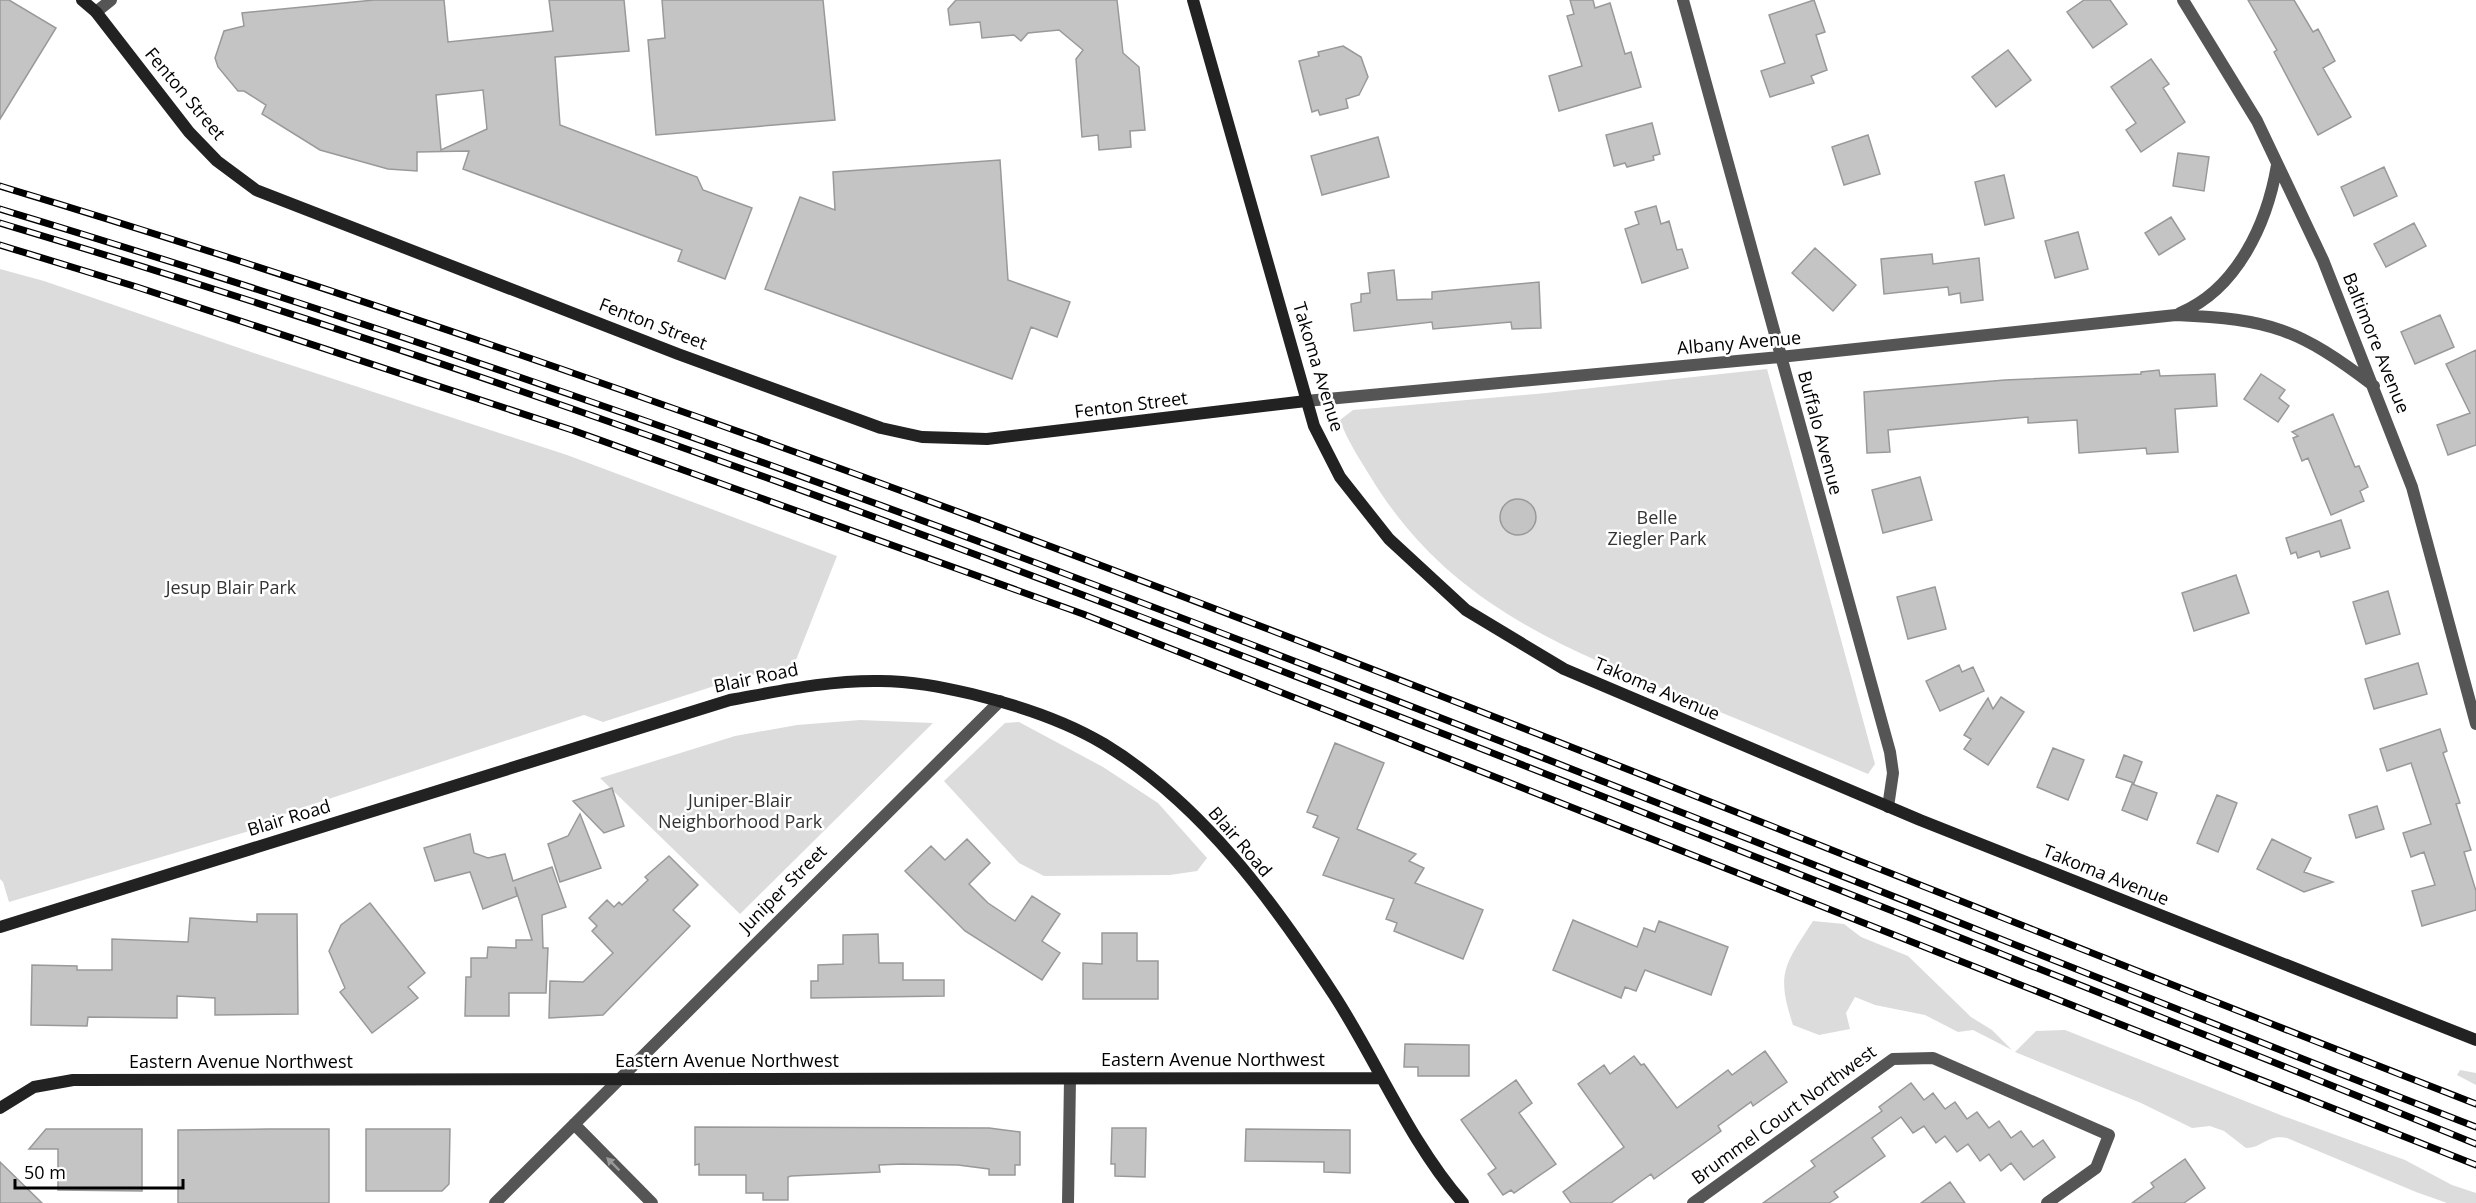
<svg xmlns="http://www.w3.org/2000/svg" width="2476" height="1203" viewBox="0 0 2476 1203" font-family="'Open Sans',sans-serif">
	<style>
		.green { fill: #dcdcdc }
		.building { fill: #c4c4c4; stroke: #999; stroke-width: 1.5; fill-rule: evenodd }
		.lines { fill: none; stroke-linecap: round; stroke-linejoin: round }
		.street { stroke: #555; stroke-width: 12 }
		.secondary { stroke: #222; stroke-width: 12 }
		.rail-casing { stroke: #000; stroke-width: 7 }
		.rail { stroke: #fff; stroke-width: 4.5; stroke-dasharray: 14; stroke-linecap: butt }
		.oneway { fill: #999 }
		.labels { text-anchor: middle; stroke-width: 5; stroke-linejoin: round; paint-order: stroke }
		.street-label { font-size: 18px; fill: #000; stroke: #fff }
		.park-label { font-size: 18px; fill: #333; stroke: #fff }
	</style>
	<rect width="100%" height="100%" fill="#fff"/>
	<path class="green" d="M 0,269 L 44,281 L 260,355 L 567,455 L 837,556 L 794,665 L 736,679 L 603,722 L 584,715 L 286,813 L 276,823 L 9,902 L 3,882 L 0,879 Z
		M 1767,369 L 1875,764 L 1868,774 C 1807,748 1745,722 1683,697 C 1555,645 1445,600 1370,476 C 1359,458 1347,440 1340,420 L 1353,410 L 1546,393 Z
		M 860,720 L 933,723 L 740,914 L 600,778 L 735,736 L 797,725 Z
		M 1019,722 L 1103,767 L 1158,803 L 1207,858 L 1197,871 L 1170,875 L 1044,876 L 1019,863 L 944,781 L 1005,723 Z
		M 1813,921 L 1844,924 L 1861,937 L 1908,956 L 1971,1017 L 1992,1030 L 2012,1050 L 1973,1030 L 1958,1032 L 1925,1015 L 1875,1005 L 1855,997 L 1846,1013 L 1850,1029 L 1819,1035 L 1793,1025 C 1776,973 1784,966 1813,921 Z
		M 2065,1030 L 2283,1116 L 2405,1160 L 2452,1185 L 2476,1193 L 2476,1203 L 2447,1203 L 2416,1192 L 2287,1138 C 2267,1134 2263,1148 2246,1148 L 2224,1131 L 2210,1126 L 2192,1128 L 2141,1103 L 2015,1052 L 2036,1031 Z
		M 2460,1070 L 2476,1073 L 2476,1085 L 2457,1075 Z"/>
	<path class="building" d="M 0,0 L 9,0 L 56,28 L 0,119 Z
		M 374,0 L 444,0 L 448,42 L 553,31 L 549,0 L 624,0 L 629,51 L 555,57 L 560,125 L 697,177 L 703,190 L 752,208 L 725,279 L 678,261 L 682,250 L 463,169 L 469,151 L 417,152 L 417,171 L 388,169 L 320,150 L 262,114 L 266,105 L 244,91 L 238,91 L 218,67 L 215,58 L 224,31 L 244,26 L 242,13 ZM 483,90 L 487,129 L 441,150 L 436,95 Z
		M 662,0 L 823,0 L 835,120 L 656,135 L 648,40 L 665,38 Z
		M 956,0 L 1117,0 L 1123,53 L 1139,67 L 1145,130 L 1130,131 L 1131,147 L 1099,150 L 1098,135 L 1082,137 L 1076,59 L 1083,50 L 1059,30 L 1028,33 L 1021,41 L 1014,35 L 982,38 L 980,22 L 950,25 L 948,9 Z
		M 1570,0 L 1593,0 L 1595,8 L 1610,3 L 1625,54 L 1631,52 L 1641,87 L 1559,111 L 1549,76 L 1582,66 L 1567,16 L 1574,14 Z
		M 1814,0 L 1825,32 L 1816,35 L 1827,70 L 1811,76 L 1814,83 L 1770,97 L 1761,71 L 1785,63 L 1769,15 Z
		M 2084,0 L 2110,0 L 2127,24 L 2093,48 L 2067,12 Z
		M 2248,0 L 2294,0 L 2313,32 L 2318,29 L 2335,61 L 2323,68 L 2351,117 L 2318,135 L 2274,52 L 2277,50 Z
		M 1343,46 L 1361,57 L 1368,77 L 1359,95 L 1346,99 L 1348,108 L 1320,115 L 1318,110 L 1312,112 L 1299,61 L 1319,56 L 1318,52 Z
		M 2008,50 L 2031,80 L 1996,107 L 1972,77 Z
		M 2151,59 L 2169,84 L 2163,88 L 2185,122 L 2141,152 L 2126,130 L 2136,123 L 2111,87 Z
		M 1652,123 L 1660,154 L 1653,156 L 1654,160 L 1627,167 L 1625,163 L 1614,166 L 1606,135 Z
		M 1868,135 L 1880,174 L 1844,185 L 1832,147 Z
		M 1378,137 L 1389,177 L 1322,195 L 1311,156 Z
		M 2178,153 L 2209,157 L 2204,191 L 2173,186 Z
		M 1000,160 L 1008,280 L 1070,302 L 1057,337 L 1031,327 L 1012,379 L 765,289 L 800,197 L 835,210 L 833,172 Z
		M 2384,167 L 2397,196 L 2354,216 L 2341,187 Z
		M 2004,175 L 2014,218 L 1985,225 L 1975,182 Z
		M 1656,206 L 1661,224 L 1669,221 L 1677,250 L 1682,249 L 1688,268 L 1642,283 L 1625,229 L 1639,224 L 1635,212 Z
		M 2171,217 L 2185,239 L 2159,255 L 2145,233 Z
		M 2414,223 L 2426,246 L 2386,267 L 2374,244 Z
		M 2078,232 L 2088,269 L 2055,278 L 2045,241 Z
		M 1815,248 L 1856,285 L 1833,311 L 1792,273 Z
		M 1932,254 L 1933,264 L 1979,258 L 1983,300 L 1961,303 L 1960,293 L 1949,295 L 1948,287 L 1884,294 L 1881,259 Z
		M 1394,270 L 1397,300 L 1432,299 L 1432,292 L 1539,282 L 1541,328 L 1512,329 L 1511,322 L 1433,329 L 1432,322 L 1354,331 L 1351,304 L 1361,302 L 1361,294 L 1370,293 L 1368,273 Z
		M 2440,315 L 2454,347 L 2415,364 L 2401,332 Z
		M 2476,350 L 2476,445 L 2448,455 L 2437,425 L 2470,413 L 2446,364 Z
		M 2159,370 L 2160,376 L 2215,374 L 2217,406 L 2175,409 L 2178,452 L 2147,454 L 2146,448 L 2079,453 L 2077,420 L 2028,423 L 2028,417 L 1888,430 L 1890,452 L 1867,453 L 1864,392 L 2005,380 L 2141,374 L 2141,372 Z
		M 2261,374 L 2285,390 L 2279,398 L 2289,406 L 2278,422 L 2244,399 Z
		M 2333,414 L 2355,467 L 2359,466 L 2368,487 L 2360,491 L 2364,501 L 2331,515 L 2308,458 L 2302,461 L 2293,438 L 2298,436 L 2292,432 Z
		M 1920,477 L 1932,520 L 1883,533 L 1872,490 Z
		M1500 517a18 18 0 1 1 36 0a18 18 0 1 1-36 0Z
		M 2341,520 L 2350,548 L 2321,557 L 2319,551 L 2298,558 L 2296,552 L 2291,554 L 2286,538 Z
		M 2236,575 L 2249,613 L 2194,631 L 2182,593 Z
		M 1935,587 L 1946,629 L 1908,639 L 1897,597 Z
		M 2388,591 L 2400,634 L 2366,644 L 2353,602 Z
		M 2418,663 L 2427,694 L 2374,709 L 2365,679 Z
		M 1959,665 L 1962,672 L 1973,667 L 1984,691 L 1940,711 L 1926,681 Z
		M 2001,697 L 2024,712 L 1988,765 L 1964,749 L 1971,739 L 1964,735 L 1988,698 L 1993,709 Z
		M 2440,729 L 2447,751 L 2443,753 L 2460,803 L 2456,804 L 2471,850 L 2464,852 L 2476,891 L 2476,910 L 2422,926 L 2412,891 L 2435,885 L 2424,852 L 2411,857 L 2403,833 L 2431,824 L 2411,763 L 2387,771 L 2380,749 Z
		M 1335,743 L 1384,763 L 1357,829 L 1416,854 L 1409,861 L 1424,868 L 1415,883 L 1483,910 L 1463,959 L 1394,931 L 1397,923 L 1386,919 L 1394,899 L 1323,875 L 1339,838 L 1313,827 L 1318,816 L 1307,812 Z
		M 2053,748 L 2084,760 L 2068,800 L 2037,787 Z
		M 2124,755 L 2142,762 L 2134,783 L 2116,777 Z
		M 2132,784 L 2157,793 L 2147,820 L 2122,810 Z
		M 612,788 L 624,826 L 604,833 L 573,801 Z
		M 2217,795 L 2237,803 L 2218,852 L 2197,843 Z
		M 2377,806 L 2384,829 L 2356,838 L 2349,815 Z
		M 580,814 L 601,868 L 560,882 L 548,844 L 568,836 Z
		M 470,834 L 474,853 L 488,858 L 505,854 L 513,881 L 552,867 L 566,907 L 542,915 L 543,948 L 548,948 L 546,993 L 509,993 L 509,1016 L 465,1016 L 466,977 L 471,977 L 471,958 L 487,958 L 488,947 L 516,948 L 516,940 L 532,940 L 515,887 L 517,896 L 483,909 L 470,872 L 435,881 L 424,848 Z
		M 967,839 L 990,863 L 969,884 L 988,903 L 1015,921 L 1032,896 L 1060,914 L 1042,941 L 1060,953 L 1042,980 L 965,931 L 905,871 L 931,846 L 945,860 Z
		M 2272,839 L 2311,858 L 2304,872 L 2333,882 L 2304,892 L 2257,869 Z
		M 669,856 L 698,885 L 673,910 L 690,926 L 603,1015 L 549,1018 L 550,981 L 583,982 L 613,953 L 592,931 L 597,926 L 589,918 L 607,900 L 614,907 L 619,902 L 622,905 L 648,880 L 645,877 Z
		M 370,903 L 425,973 L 408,987 L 418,998 L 372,1033 L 340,992 L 345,988 L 329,951 L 341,925 Z
		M 257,914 L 297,914 L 298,1014 L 215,1015 L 215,998 L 177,996 L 177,1018 L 88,1017 L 87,1026 L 31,1025 L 32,965 L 77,966 L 77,970 L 112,970 L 112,939 L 188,942 L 190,918 L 257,922 Z
		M 1573,920 L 1637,947 L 1644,928 L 1655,932 L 1659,921 L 1728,947 L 1711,995 L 1645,970 L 1636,991 L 1625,987 L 1621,998 L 1553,970 Z
		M 1102,933 L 1137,933 L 1137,961 L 1158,961 L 1158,999 L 1083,999 L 1083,963 L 1102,964 Z
		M 878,934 L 879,963 L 903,963 L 903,980 L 944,980 L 944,996 L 811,998 L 811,981 L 818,981 L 818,965 L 843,964 L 843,935 Z
		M 1405,1044 L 1469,1045 L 1469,1076 L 1418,1076 L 1418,1067 L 1404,1067 Z
		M 1765,1051 L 1787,1082 L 1753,1106 L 1751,1102 L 1718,1126 L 1721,1131 L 1654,1179 L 1651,1174 L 1611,1203 L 1571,1203 L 1563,1192 L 1624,1147 L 1578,1084 L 1604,1065 L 1610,1074 L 1634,1056 L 1641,1065 L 1644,1064 L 1677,1108 L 1728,1070 L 1732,1075 Z
		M 1516,1080 L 1532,1103 L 1519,1113 L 1556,1164 L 1514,1193 L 1511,1190 L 1503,1195 L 1488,1174 L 1496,1168 L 1461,1120 Z
		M 1911,1083 L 1924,1100 L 1933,1093 L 1945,1109 L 1955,1102 L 1967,1119 L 1977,1112 L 1989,1128 L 1999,1121 L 2011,1138 L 2021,1131 L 2033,1147 L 2043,1140 L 2055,1157 L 2024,1180 L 2011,1163 L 2001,1171 L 1989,1154 L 1980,1161 L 1968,1144 L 1957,1152 L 1945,1136 L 1936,1143 L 1924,1126 L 1913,1133 L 1901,1117 L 1872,1138 L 1885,1156 L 1834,1192 L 1838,1197 L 1829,1203 L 1763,1203 L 1815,1166 L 1811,1161 L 1882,1111 L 1879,1107 Z
		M 695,1127 L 989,1128 L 1020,1132 L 1020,1165 L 1015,1165 L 1015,1175 L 989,1175 L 989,1169 L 958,1165 L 902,1164 L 879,1165 L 880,1172 L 791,1176 L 788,1177 L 788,1200 L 763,1200 L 763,1193 L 746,1193 L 746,1175 L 699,1175 L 699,1164 L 695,1165 Z
		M 1112,1128 L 1146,1128 L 1145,1177 L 1115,1176 L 1115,1164 L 1111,1164 Z
		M 46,1129 L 142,1129 L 142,1191 L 58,1190 L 58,1149 L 29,1149 Z
		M 268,1129 L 329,1129 L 329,1203 L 178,1203 L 178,1130 Z
		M 366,1129 L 450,1129 L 449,1184 L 442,1191 L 366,1191 Z
		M 1246,1129 L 1350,1130 L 1350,1173 L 1324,1172 L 1324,1162 L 1245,1161 Z
		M 2185,1159 L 2205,1188 L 2184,1203 L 2132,1203 L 2154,1187 L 2151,1183 Z
		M 0,1162 L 42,1203 L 0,1203 Z
		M 1950,1182 L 1965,1203 L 1921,1203 Z"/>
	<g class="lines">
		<path class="street" d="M 1683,0 L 1890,752 L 1893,773 L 1888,807
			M 2183,0 L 2257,121 L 2323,260 L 2412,487 L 2476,724
			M 96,12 L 111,0
			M 2180,313 C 2237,289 2267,224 2277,165
			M 1306,401 L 1780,357 L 2176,315 C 2271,319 2299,329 2374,386
			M 574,1124 L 652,1203
			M 495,1203 L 1000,701
			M 1068,1203 L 1070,1079
			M 1693,1203 L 1893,1059 L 1933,1058 L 2109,1135 L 2096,1168 L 2047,1203"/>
		<path class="secondary" d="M 82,0 L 96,12 L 189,132 L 217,161 L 256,190 L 678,354 L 881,428 L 922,437 L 987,439 L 1306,401
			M 1193,0 L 1314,426 L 1340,477 L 1389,539 L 1466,610 L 1564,669 L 1920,820 L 2476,1040
			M 0,927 L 730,700 C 780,691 829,680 880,681 C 912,681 941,687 972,694 C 1017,705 1064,720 1104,744 C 1201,803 1273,901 1334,995 C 1378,1063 1409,1141 1463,1203
			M 0,1108 L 34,1087 L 73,1080 L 1380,1078"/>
		<g class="rail-casing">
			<path id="rail" d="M 0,186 C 844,441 1656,785 2476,1104
				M 0,209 C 844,463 1656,806 2476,1127
				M 0,223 C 556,389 1098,597 1637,810 C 1917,921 2197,1030 2476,1144
				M 0,245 L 137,287 L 572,430 L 1083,614 L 2476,1165"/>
		</g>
		<use href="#rail" class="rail"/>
	</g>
	<defs><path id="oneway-solid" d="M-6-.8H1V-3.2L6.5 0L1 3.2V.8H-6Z" transform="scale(1.5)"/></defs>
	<use class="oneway" href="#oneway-solid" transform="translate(613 1164) rotate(-135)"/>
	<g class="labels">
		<g class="street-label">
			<text transform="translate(185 94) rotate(50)" y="6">Fenton Street</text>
			<text transform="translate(653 324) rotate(21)" y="6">Fenton Street</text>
			<text transform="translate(1739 343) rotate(-5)" y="6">Albany Avenue</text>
			<text transform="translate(2376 343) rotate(68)" y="6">Baltimore Avenue</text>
			<text transform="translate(1318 367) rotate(73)" y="6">Takoma Avenue</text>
			<text transform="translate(1131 405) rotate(-7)" y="6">Fenton Street</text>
			<text transform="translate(1820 433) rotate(75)" y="6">Buffalo Avenue</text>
			<text transform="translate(756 678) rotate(-12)" y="6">Blair Road</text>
			<text transform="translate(1657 689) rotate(23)" y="6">Takoma Avenue</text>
			<text transform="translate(289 818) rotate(-17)" y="6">Blair Road</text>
			<text transform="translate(1240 842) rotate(49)" y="6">Blair Road</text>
			<text transform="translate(2106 875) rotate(22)" y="6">Takoma Avenue</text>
			<text transform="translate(783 889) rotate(-45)" y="6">Juniper Street</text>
			<text x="1213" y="1066">Eastern Avenue Northwest</text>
			<text x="727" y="1067">Eastern Avenue Northwest</text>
			<text x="241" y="1068">Eastern Avenue Northwest</text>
			<text transform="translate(1784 1115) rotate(-36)" y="6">Brummel Court Northwest</text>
		</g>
		<g class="park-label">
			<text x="1657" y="524">Belle<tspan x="1657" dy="21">Ziegler Park</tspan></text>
			<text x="231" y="594">Jesup Blair Park</text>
			<text x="740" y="807">Juniper-Blair<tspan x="740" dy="21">Neighborhood Park</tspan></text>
		</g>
	</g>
	<path d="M15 1179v9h168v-9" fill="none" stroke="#000000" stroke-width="3"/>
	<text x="24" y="1179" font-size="18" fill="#000000" stroke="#ffffff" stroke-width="4.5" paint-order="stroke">50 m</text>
</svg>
